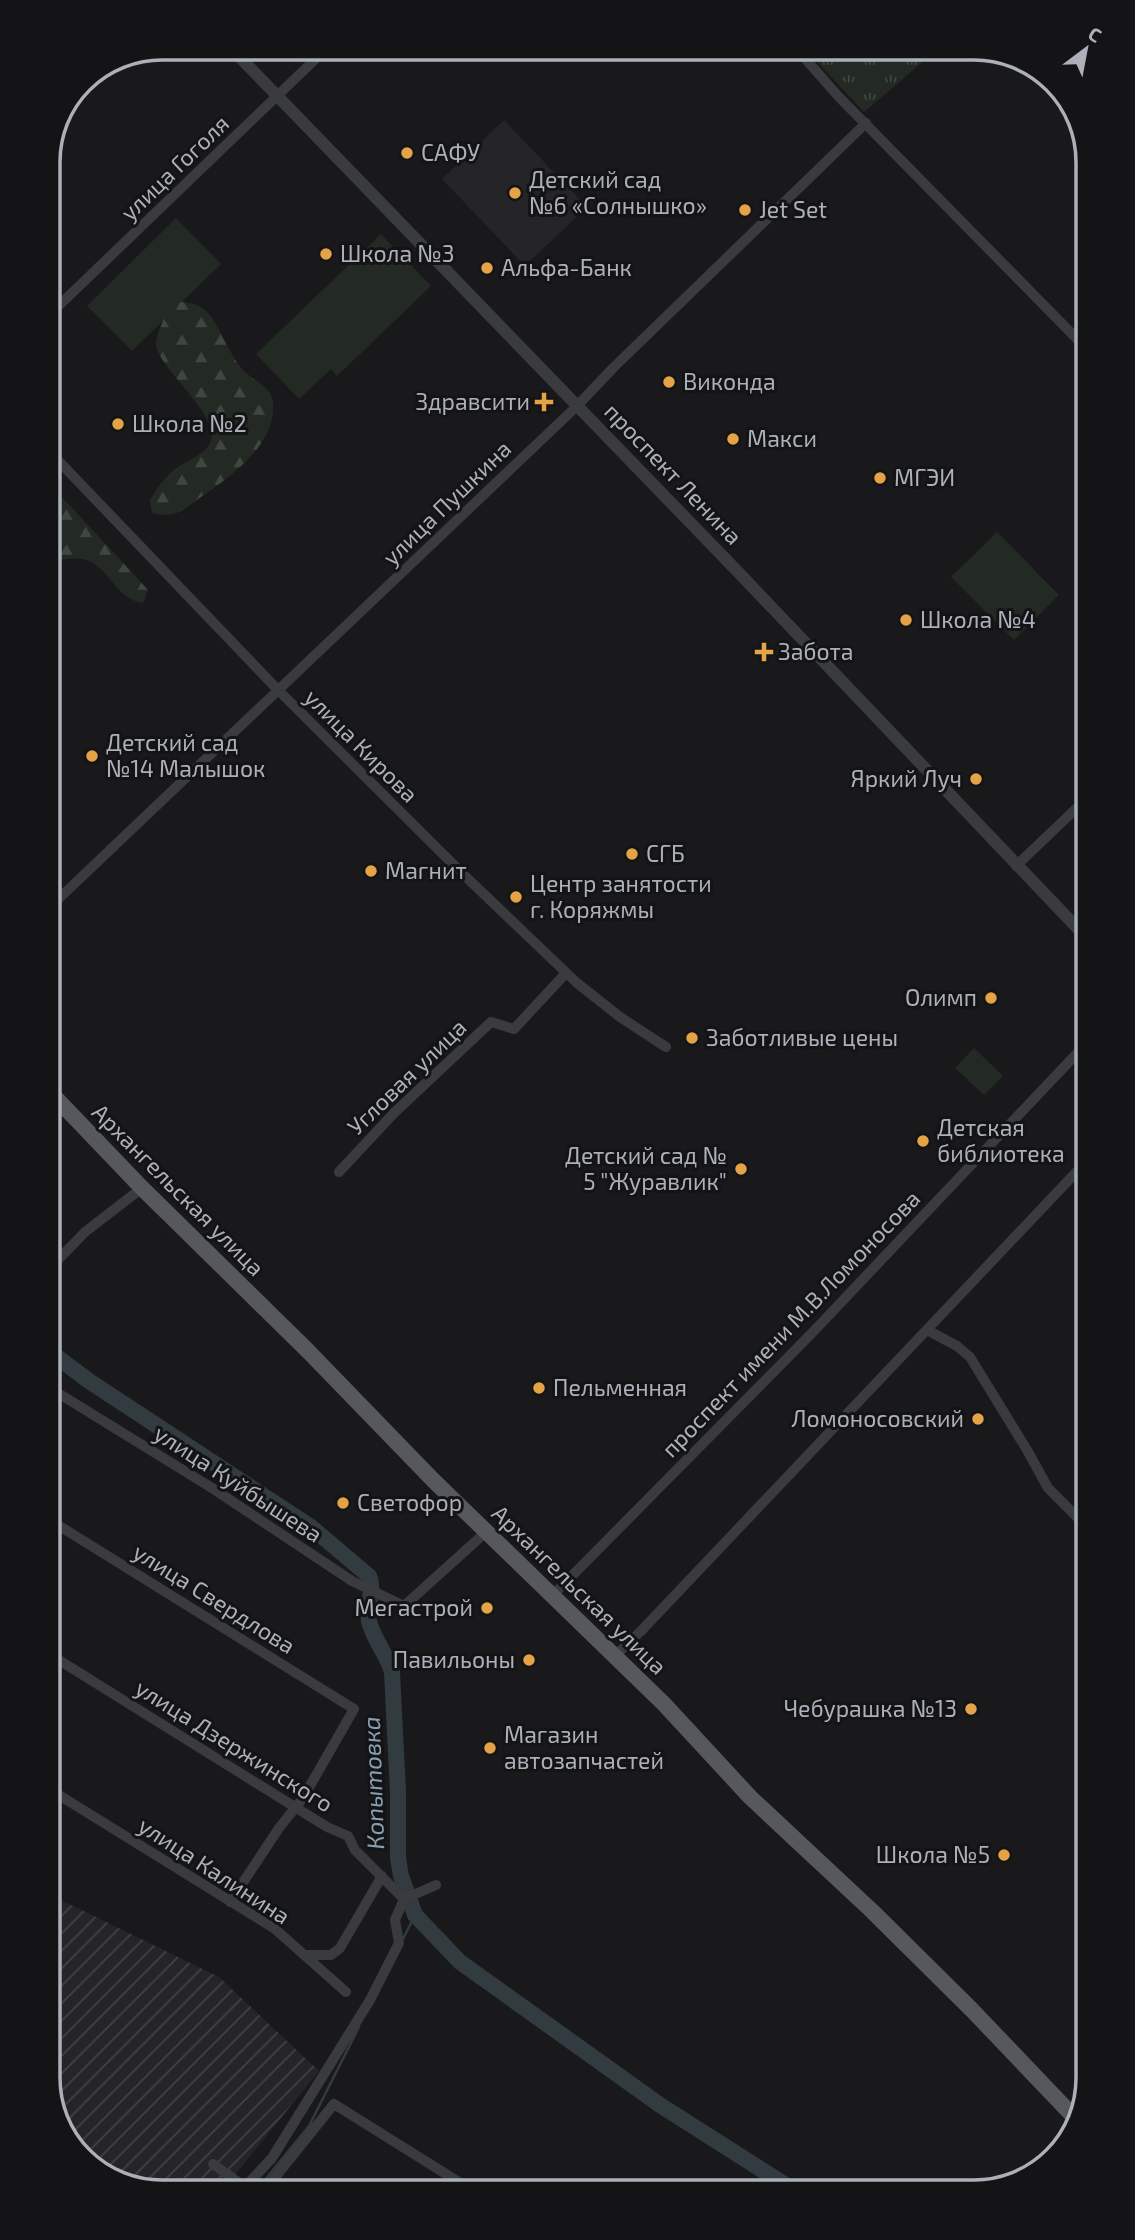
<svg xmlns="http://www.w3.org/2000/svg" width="1135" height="2240" viewBox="0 0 1135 2240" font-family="'Exo 2',sans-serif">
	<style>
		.built { fill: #252527 }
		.industrial { fill: url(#industrial-furrows) }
		.grass { fill: #232a23 }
		.forest { fill: url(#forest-firs) }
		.park { fill: url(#park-tufts) }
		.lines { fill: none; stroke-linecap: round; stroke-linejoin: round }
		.stream { stroke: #313b40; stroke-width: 2.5 }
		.river { stroke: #313b40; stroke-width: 16 }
		.minor { stroke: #3a3b3f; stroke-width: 10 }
		.tertiary { stroke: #3a3b3f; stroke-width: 12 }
		.primary { stroke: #56585e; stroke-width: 16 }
		.poi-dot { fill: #e4a347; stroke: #141416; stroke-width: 2.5 }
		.labels { text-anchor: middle; stroke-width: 6; stroke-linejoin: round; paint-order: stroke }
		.poi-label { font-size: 23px; fill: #acb1b9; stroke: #141416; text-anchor: start }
		.street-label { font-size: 23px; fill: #acb1b9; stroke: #141416 }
		.water-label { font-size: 24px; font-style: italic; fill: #86a0b1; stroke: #141416 }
		.rim { fill: none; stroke: #acb1b9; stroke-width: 3.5 }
	</style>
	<defs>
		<pattern id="industrial-furrows" width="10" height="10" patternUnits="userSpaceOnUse" patternTransform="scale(1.75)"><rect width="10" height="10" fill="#252527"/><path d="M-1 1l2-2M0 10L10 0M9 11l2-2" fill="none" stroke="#424244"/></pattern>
		<pattern id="forest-firs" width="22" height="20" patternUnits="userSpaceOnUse" patternTransform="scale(1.75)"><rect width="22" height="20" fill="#232a23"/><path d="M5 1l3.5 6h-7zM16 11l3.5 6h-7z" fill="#404641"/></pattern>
		<pattern id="park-tufts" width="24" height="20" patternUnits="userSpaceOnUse" patternTransform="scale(1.75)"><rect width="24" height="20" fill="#232a23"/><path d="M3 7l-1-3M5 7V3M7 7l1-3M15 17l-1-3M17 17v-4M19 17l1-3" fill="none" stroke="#404641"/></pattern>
	</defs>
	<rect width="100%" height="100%" fill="#19191b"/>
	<path class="built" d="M 504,120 L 587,207 L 525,266 L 442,179 Z"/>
	<path class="industrial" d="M 55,1897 L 219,1977 L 319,2071 L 221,2192 L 154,2193 L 98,2173 L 56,2122 Z"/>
	<path class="grass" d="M 176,218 L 221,264 L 132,351 L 87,306 Z
		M 381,234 L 431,286 L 337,376 L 331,369 L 299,399 L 256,354 Z
		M 997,532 L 1059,595 L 1014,640 L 951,577 Z
		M 974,1048 L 1003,1076 L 984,1095 L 955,1068 Z"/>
	<path class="forest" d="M 180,302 C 190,303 197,303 205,310 C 220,324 228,353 242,369 C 253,381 272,386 273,403 C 277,444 230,477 201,497 C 194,502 186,509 179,512 C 170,516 162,515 152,513 L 150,500 C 157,488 166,475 178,467 C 187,461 203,455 209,445 C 226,418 158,370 156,344 C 156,334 165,318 168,308 Z
		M 49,488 L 60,495 L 138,579 L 148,590 L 143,603 C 118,599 112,575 93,563 C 79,554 64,562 49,559 Z"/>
	<path class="park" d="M 803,47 L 939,48 L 864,112 Z"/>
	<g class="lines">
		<path class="stream" d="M 403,1939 L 415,1915
			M 255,2192 L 309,2126 L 359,2027"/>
		<path class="river" d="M 53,1354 L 89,1381 L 311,1527 L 369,1576 C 375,1589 366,1607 369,1621 C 373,1639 387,1654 392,1672 L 398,1792 L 398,1858 L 401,1876 L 415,1915 L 460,1962 L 660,2105 L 787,2186"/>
		<path class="minor" d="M 795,47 L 838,96 L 1080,342
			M 48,316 L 328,47
			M 49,451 L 278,690 L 466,877 L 577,983 L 620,1017 L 666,1047
			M 1016,866 L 1082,803
			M 51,886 L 60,896
			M 51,906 L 577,406 L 613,368 L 866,123
			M 339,1172 L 394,1113 L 491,1022 L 514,1029 L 566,973
			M 52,1266 L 85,1232 L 142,1188
			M 927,1330 L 957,1346 L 970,1357 L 1027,1450 L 1048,1488 L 1085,1525
			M 53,1390 L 212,1488 L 352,1581 L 404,1606 L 486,1532
			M 53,1522 L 354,1709 L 303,1798 L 279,1828 L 230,1902
			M 553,1595 L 812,1333 L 1083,1047
			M 615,1656 L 642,1630 L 1084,1164
			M 54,1657 L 327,1827 L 348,1836 L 355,1850 L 404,1899 L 395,1920 L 399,1943 L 370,2000 L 272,2158 L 245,2187 L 213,2164
			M 54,1792 L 275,1929 L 346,1992
			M 404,1899 L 436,1885
			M 304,1955 L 331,1955 L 340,1948 L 382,1876
			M 274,2179 L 291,2191
			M 264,2191 L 334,2104 L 470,2189"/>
		<path class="tertiary" d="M 230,47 L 740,574 L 1083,934"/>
		<path class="primary" d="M 51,1093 L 142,1188 L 308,1351 L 433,1480 L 664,1704 L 750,1797 L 872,1911 L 972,2010 L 1076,2119"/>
	</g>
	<g class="poi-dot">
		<circle cx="407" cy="153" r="7"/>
		<circle cx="515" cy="193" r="7"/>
		<circle cx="745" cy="210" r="7"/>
		<circle cx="326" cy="254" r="7"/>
		<circle cx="487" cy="268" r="7"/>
		<circle cx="669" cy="382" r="7"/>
		<path d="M540.5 391.5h7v7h7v7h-7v7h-7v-7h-7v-7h7z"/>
		<circle cx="118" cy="424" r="7"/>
		<circle cx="733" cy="439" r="7"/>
		<circle cx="880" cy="478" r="7"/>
		<circle cx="906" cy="620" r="7"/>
		<path d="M760.5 641.5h7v7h7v7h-7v7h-7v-7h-7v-7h7z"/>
		<circle cx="92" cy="756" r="7"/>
		<circle cx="976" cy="779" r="7"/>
		<circle cx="632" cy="854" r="7"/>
		<circle cx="371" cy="871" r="7"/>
		<circle cx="516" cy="897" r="7"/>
		<circle cx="991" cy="998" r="7"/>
		<circle cx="692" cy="1038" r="7"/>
		<circle cx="923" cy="1141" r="7"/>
		<circle cx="741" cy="1169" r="7"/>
		<circle cx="539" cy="1388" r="7"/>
		<circle cx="978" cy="1419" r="7"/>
		<circle cx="343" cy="1503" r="7"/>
		<circle cx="487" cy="1608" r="7"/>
		<circle cx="529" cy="1660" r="7"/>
		<circle cx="971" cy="1709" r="7"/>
		<circle cx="490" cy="1748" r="7"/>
		<circle cx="1004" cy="1855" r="7"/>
	</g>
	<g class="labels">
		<g class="poi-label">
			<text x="421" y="161">САФУ</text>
			<text x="529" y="188">Детский сад<tspan x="529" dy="26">№6 «Солнышко»</tspan></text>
			<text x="759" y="218">Jet Set</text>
			<text x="340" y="262">Школа №3</text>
			<text x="501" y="276">Альфа-Банк</text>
			<text x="683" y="390">Виконда</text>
			<text x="530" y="410" text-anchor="end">Здравсити</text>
			<text x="132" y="432">Школа №2</text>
			<text x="747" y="447">Макси</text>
			<text x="894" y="486">МГЭИ</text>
			<text x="920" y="628">Школа №4</text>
			<text x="778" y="660">Забота</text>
			<text x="106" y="751">Детский сад<tspan x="106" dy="26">№14 Малышок</tspan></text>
			<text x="962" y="787" text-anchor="end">Яркий Луч</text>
			<text x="646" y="862">СГБ</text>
			<text x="385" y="879">Магнит</text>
			<text x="530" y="892">Центр занятости<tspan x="530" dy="26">г. Коряжмы</tspan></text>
			<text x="977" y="1006" text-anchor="end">Олимп</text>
			<text x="706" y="1046">Заботливые цены</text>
			<text x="937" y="1136">Детская<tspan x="937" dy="26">библиотека</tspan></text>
			<text x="727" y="1164" text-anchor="end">Детский сад №<tspan x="727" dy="26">5 "Журавлик"</tspan></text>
			<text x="553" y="1396">Пельменная</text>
			<text x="964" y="1427" text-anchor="end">Ломоносовский</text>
			<text x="357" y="1511">Светофор</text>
			<text x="473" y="1616" text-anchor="end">Мегастрой</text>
			<text x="515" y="1668" text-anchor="end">Павильоны</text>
			<text x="957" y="1717" text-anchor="end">Чебурашка №13</text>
			<text x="504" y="1743">Магазин<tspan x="504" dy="26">автозапчастей</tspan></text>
			<text x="990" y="1863" text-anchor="end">Школа №5</text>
		</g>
		<g class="street-label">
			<text transform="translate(175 168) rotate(-44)" y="8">улица Гоголя</text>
			<text transform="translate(673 474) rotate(46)" y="8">проспект Ленина</text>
			<text transform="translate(447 503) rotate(-44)" y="8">улица Пушкина</text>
			<text transform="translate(361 746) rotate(45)" y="8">улица Кирова</text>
			<text transform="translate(407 1077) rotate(-44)" y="8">Угловая улица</text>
			<text transform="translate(178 1190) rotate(45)" y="8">Архангельская улица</text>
			<text transform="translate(791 1324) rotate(-46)" y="8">проспект имени М.В.Ломоносова</text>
			<text transform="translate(238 1484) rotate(33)" y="8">улица Куйбышева</text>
			<text transform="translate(579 1590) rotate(44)" y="8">Архангельская улица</text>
			<text transform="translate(214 1599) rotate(32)" y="8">улица Свердлова</text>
			<text transform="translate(234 1746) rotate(32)" y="8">улица Дзержинского</text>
			<text transform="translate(214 1871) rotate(33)" y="8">улица Калинина</text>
		</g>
		<g class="water-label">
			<text transform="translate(374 1783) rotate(-92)" y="8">Копытовка</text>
		</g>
	</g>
	<path d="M0 0H1135V2240H0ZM162 60H974A102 102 0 0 1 1076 162V2078A102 102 0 0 1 974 2180H162A102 102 0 0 1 60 2078V162A102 102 0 0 1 162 60Z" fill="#141416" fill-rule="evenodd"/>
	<path class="rim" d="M162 60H974A102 102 0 0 1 1076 162V2078A102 102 0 0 1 974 2180H162A102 102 0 0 1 60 2078V162A102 102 0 0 1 162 60Z"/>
	<g transform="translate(1086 49) rotate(32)" stroke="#141416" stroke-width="5" paint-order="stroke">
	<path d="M0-5L12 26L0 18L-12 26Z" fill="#acb1b9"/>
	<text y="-10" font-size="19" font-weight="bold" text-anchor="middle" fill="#acb1b9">С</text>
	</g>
</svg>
